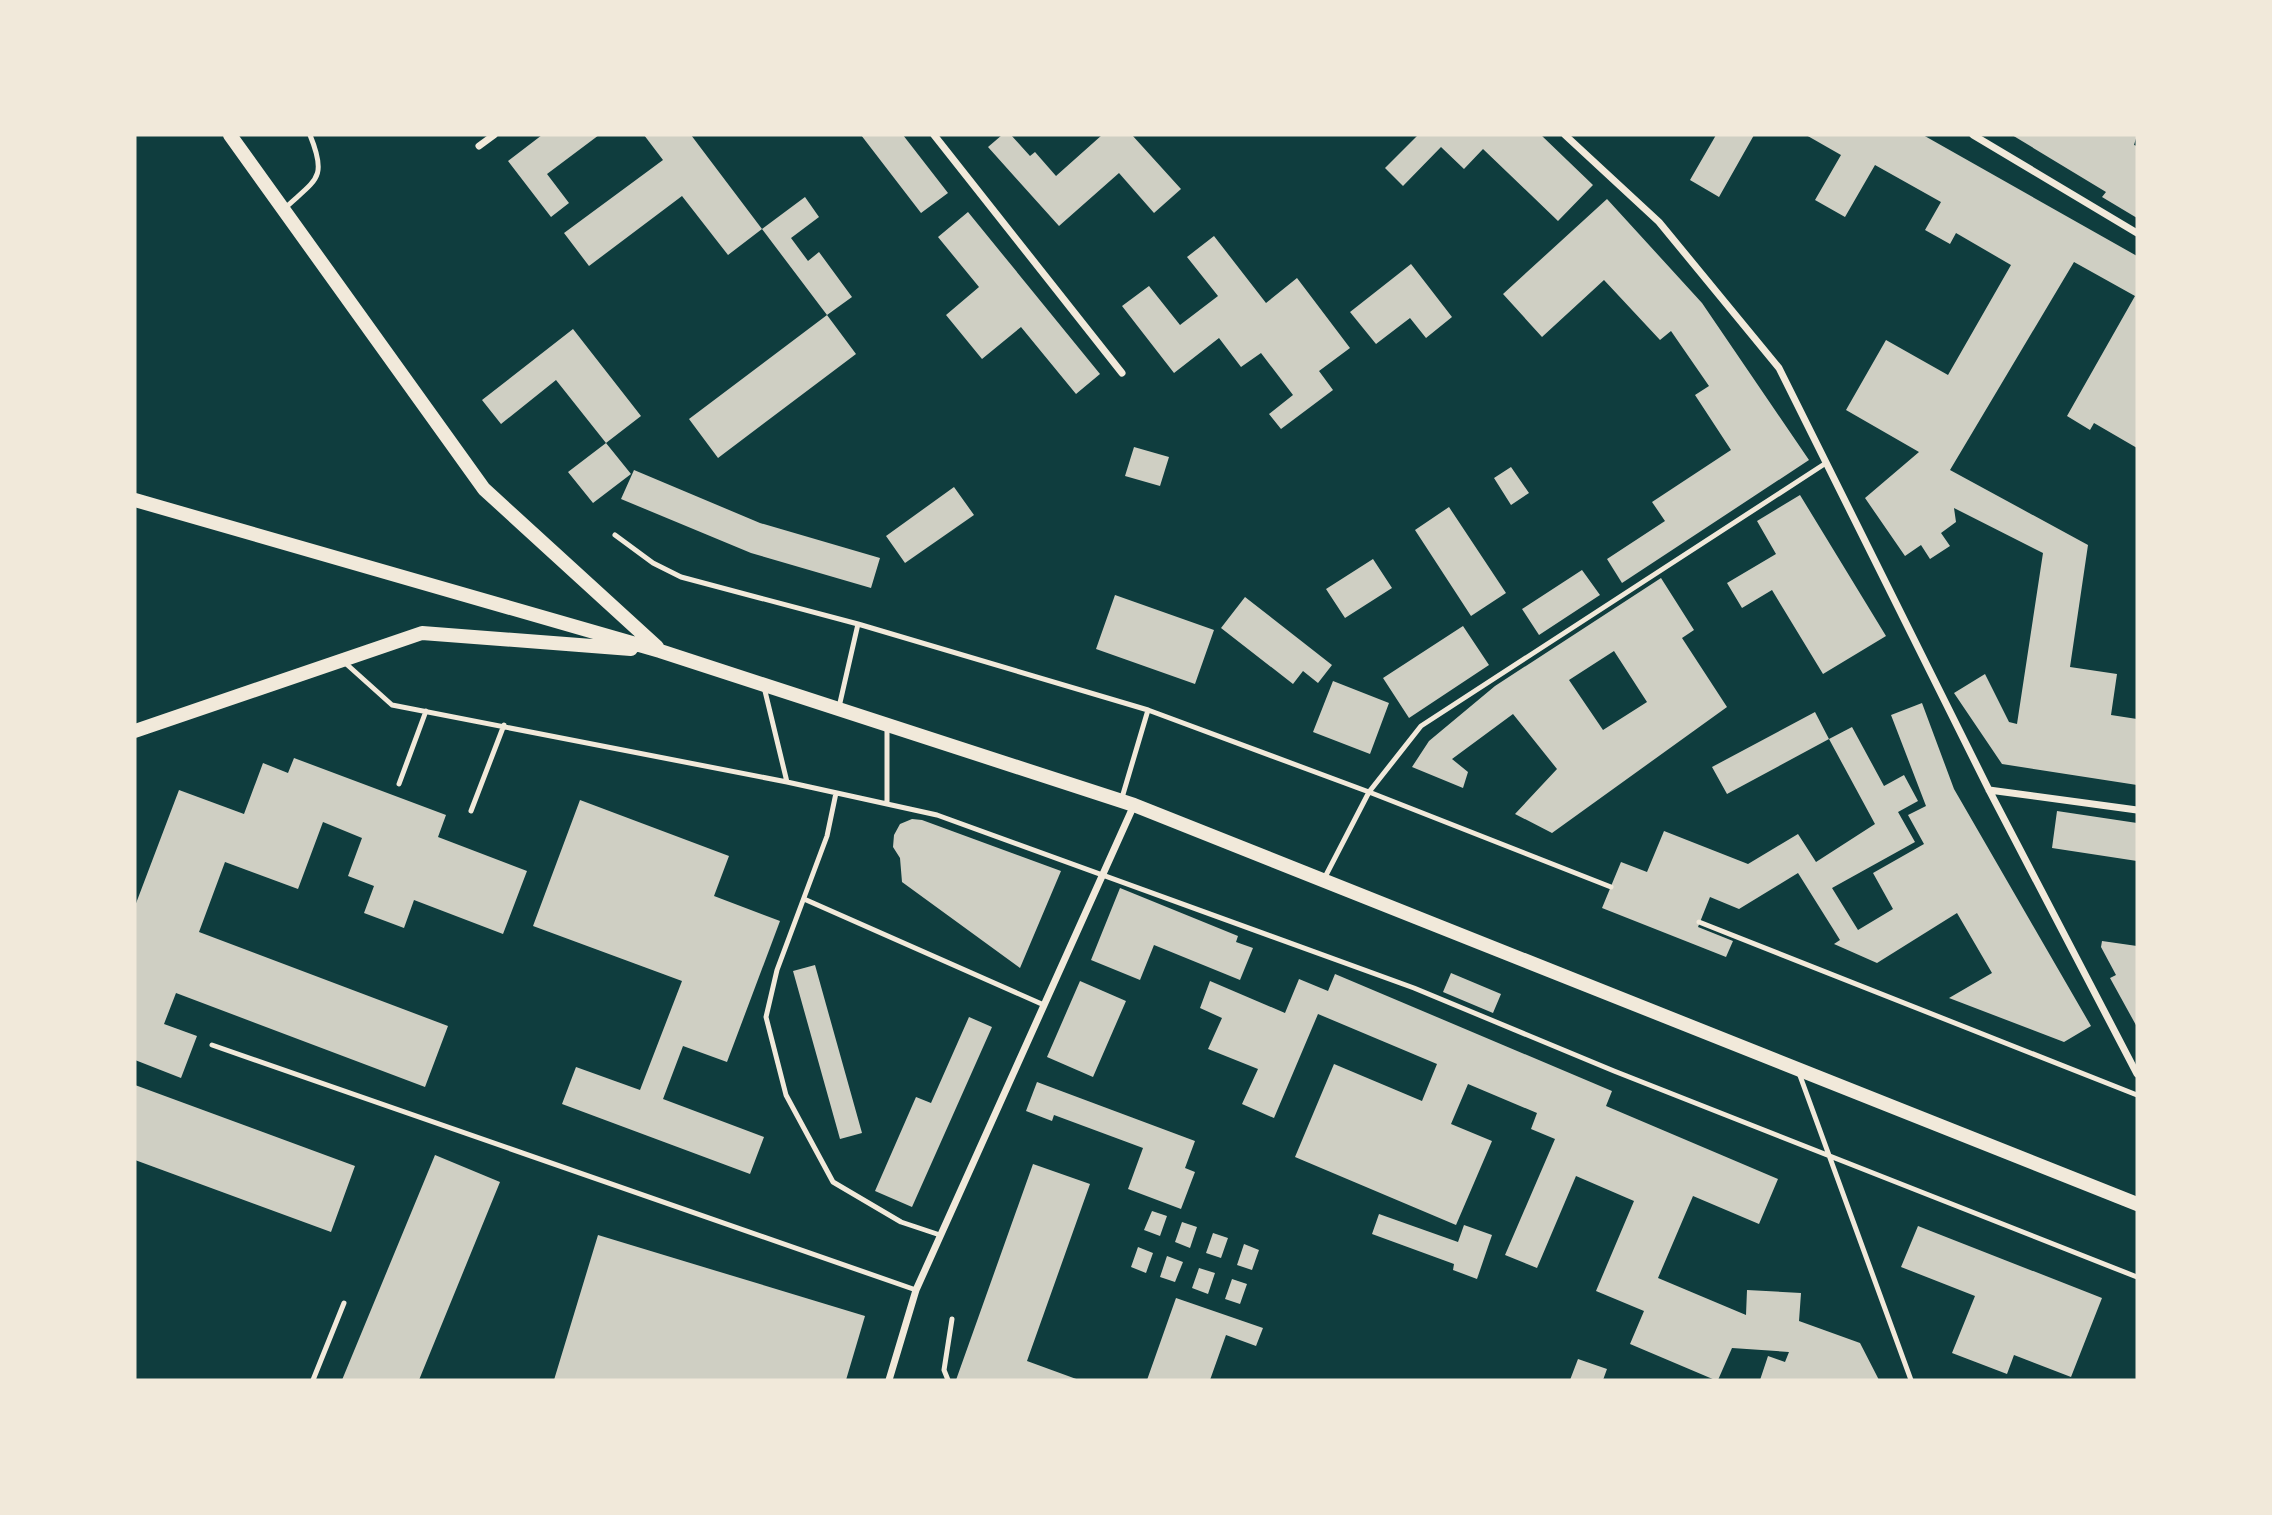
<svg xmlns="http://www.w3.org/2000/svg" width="2272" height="1515" viewBox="0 0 2272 1515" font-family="'Nunito Sans',sans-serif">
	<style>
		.building { fill: #cfcfc3; fill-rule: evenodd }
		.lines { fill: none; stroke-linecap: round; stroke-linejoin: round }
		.service { stroke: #f1e9da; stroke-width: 5 }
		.minor { stroke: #f1e9da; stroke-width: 7 }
		.secondary { stroke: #f1e9da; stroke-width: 14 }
	</style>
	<rect width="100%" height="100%" fill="#0f3d3e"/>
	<path class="building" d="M 542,135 L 599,135 L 547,174 L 569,203 L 551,217 L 508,161 Z
		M 644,135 L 691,135 L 762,229 L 728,255 L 682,196 L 589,266 L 564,233 L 663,160 Z
		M 861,135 L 903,135 L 948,193 L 921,213 Z
		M 1002,135 L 1011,135 L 1030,156 L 1035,152 L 1056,176 L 1102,135 L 1132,135 L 1181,189 L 1154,213 L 1119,173 L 1059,226 L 988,147 Z
		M 1418,135 L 1541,135 L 1593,185 L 1558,221 L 1483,149 L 1464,169 L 1441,147 L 1403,186 L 1385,168 Z
		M 1716,135 L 1754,135 L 1719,197 L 1690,180 Z
		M 1806,135 L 1923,135 L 2137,256 L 2137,448 L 2094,423 L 2090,430 L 2067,416 L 2135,296 L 2074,262 L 1950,470 L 2088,545 L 2070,667 L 2117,674 L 2111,715 L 2137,719 L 2137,785 L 2002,764 L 1954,693 L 1985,674 L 2009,722 L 2017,724 L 2043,553 L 1954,508 L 1956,522 L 1941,533 L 1950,546 L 1930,559 L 1921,545 L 1905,556 L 1865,498 L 1919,452 L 1846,410 L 1886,340 L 1948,375 L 2011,265 L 1956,233 L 1950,244 L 1925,230 L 1941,202 L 1875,165 L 1845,217 L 1815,200 L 1841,155 Z
		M 2012,135 L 2137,135 L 2134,145 L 2137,146 L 2137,218 L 2102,197 L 2106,192 Z
		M 805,197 L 819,217 L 791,238 L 808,261 L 819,252 L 852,297 L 827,315 L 856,354 L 718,458 L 689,419 L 827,315 L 762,229 Z
		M 1607,199 L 1702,303 L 1809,460 L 1622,583 L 1607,559 L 1665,521 L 1652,502 L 1731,450 L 1695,395 L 1709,386 L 1671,331 L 1660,340 L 1604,280 L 1542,337 L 1503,294 Z
		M 968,212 L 1100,374 L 1076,394 L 1021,327 L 982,359 L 946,315 L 979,287 L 938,237 Z
		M 1214,236 L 1266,303 L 1297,278 L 1350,348 L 1319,371 L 1333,390 L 1281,429 L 1269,414 L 1293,395 L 1261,353 L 1241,367 L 1219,338 L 1174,373 L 1122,306 L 1149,286 L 1180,325 L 1218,296 L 1187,257 Z
		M 1411,264 L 1452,317 L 1426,338 L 1410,318 L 1376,344 L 1350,312 Z
		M 573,329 L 641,416 L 606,443 L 631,474 L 593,503 L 568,472 L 606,443 L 556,380 L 501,424 L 482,400 Z
		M 1134,447 L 1169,457 L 1160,486 L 1125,476 Z
		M 1511,467 L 1529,493 L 1511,505 L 1494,478 Z
		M 634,470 L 760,523 L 880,558 L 871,588 L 751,553 L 621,499 Z
		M 954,487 L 974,515 L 905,563 L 886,536 Z
		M 1800,495 L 1886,636 L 1823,674 L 1772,590 L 1742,608 L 1727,583 L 1776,554 L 1757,521 Z
		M 1449,507 L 1506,593 L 1471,616 L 1415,530 Z
		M 1373,559 L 1392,588 L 1345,618 L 1326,589 Z
		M 1582,570 L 1600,595 L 1539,635 L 1522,609 Z
		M 1661,578 L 1694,630 L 1682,638 L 1727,707 L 1552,833 L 1515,814 L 1557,769 L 1513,714 L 1452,759 L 1468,772 L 1463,788 L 1412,767 L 1429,741 L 1495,686 ZM 1614,651 L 1647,702 L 1603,730 L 1569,680 Z
		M 1115,595 L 1214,630 L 1195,684 L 1096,649 Z
		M 1245,597 L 1332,665 L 1318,683 L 1303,671 L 1293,684 L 1221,628 Z
		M 1463,626 L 1489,665 L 1409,718 L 1383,678 Z
		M 1333,681 L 1389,703 L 1370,754 L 1313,732 Z
		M 1922,703 L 1954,789 L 2091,1026 L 2064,1042 L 1949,998 L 1992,973 L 1957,913 L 1877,963 L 1834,944 L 1840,940 L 1798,873 L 1739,909 L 1710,897 L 1698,927 L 1733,941 L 1726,957 L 1602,908 L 1621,862 L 1647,872 L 1664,831 L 1748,864 L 1798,834 L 1816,862 L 1875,824 L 1829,739 L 1852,727 L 1884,786 L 1904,775 L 1918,801 L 1898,812 L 1915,842 L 1832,888 L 1858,930 L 1893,909 L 1873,873 L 1924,844 L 1908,815 L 1926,806 L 1891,715 Z
		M 1815,712 L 1829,739 L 1727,794 L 1712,767 Z
		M 294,758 L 446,815 L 438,837 L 527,871 L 503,934 L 414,900 L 404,928 L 364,913 L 374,886 L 348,876 L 362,838 L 323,822 L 298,889 L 225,862 L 199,932 L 448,1026 L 425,1087 L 176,993 L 164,1024 L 197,1036 L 181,1078 L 135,1060 L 135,906 L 179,790 L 244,814 L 263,763 L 288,773 Z
		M 580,800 L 729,856 L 714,896 L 780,921 L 727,1062 L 683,1046 L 663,1099 L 764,1137 L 750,1174 L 562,1104 L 576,1067 L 640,1090 L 682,981 L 533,926 Z
		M 2057,811 L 2137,823 L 2137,861 L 2052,848 Z
		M 912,819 L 922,820 L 1061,871 L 1020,968 L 902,882 L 900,858 L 893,847 L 894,835 L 900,824 Z
		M 1120,888 L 1238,936 L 1236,942 L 1253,948 L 1240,980 L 1154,945 L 1140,980 L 1091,960 Z
		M 2102,941 L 2137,946 L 2137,1027 L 2110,978 L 2116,975 L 2101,947 Z
		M 815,965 L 862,1133 L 840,1139 L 793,971 Z
		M 1451,973 L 1501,994 L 1493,1013 L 1443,992 Z
		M 1335,974 L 1612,1091 L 1606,1106 L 1778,1179 L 1759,1224 L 1693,1196 L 1658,1278 L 1746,1315 L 1747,1290 L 1801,1293 L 1799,1321 L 1860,1343 L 1879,1380 L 1760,1380 L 1768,1356 L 1785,1362 L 1789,1352 L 1732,1348 L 1718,1380 L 1715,1380 L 1630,1344 L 1644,1311 L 1596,1291 L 1634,1201 L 1576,1176 L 1537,1268 L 1505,1255 L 1555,1139 L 1531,1129 L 1537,1113 L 1468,1084 L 1451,1124 L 1492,1141 L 1456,1225 L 1295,1157 L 1334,1064 L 1422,1101 L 1437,1064 L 1318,1014 L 1274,1118 L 1242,1104 L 1258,1069 L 1208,1049 L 1222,1018 L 1200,1008 L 1210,981 L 1285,1013 L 1299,979 L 1328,991 Z
		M 1080,981 L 1126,1001 L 1093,1077 L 1047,1057 Z
		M 969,1017 L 992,1027 L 912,1207 L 875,1191 L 916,1097 L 931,1103 Z
		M 1037,1082 L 1195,1141 L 1185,1168 L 1195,1172 L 1181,1209 L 1128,1189 L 1143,1148 L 1054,1115 L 1052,1121 L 1026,1111 Z
		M 135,1085 L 355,1166 L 331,1232 L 135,1160 Z
		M 435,1155 L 500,1182 L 419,1380 L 342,1380 Z
		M 1033,1164 L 1090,1184 L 1027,1361 L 1079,1380 L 956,1380 Z
		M 1152,1211 L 1167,1216 L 1160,1236 L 1144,1230 Z
		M 1379,1214 L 1458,1242 L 1464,1225 L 1492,1235 L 1477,1279 L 1453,1270 L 1454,1264 L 1372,1234 Z
		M 1182,1222 L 1197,1227 L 1190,1248 L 1175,1242 Z
		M 1918,1226 L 2102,1298 L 2071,1377 L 2014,1355 L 2007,1374 L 1952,1353 L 1975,1296 L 1901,1267 Z
		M 1213,1233 L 1228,1238 L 1221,1258 L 1206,1253 Z
		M 598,1235 L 865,1316 L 846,1380 L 554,1380 Z
		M 1244,1244 L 1259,1250 L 1252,1270 L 1237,1265 Z
		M 1138,1247 L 1153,1253 L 1146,1273 L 1131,1267 Z
		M 1167,1256 L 1183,1262 L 1175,1282 L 1160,1277 Z
		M 1199,1268 L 1215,1273 L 1208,1294 L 1192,1288 Z
		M 1232,1279 L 1247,1284 L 1240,1304 L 1225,1299 Z
		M 1176,1298 L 1263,1328 L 1256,1346 L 1226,1335 L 1210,1380 L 1147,1380 Z
		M 1578,1359 L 1607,1369 L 1603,1380 L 1570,1380 Z"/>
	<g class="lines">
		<path class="service" d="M 284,209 C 316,179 328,179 310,135
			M 615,535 L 653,563 L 681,577 L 858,624 L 1148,710 L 1369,792 L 1611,887
			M 343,661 L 392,705 L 787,782 L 937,815 L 1414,988 L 1614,1071 L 2137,1277
			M 764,687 L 787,782
			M 839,707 L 858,624
			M 399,784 L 426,711
			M 836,793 L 827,836 L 777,970 L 766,1017 L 786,1095 L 833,1182 L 901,1222 L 940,1235
			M 1121,801 L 1148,710
			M 887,804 L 887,728
			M 471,811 L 504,725
			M 1324,879 L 1369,792 L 1421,726 L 1826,463
			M 804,899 L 1044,1005
			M 1699,922 L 2137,1095
			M 212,1045 L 916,1290
			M 1799,1073 L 1911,1380
			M 313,1380 L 344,1303
			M 948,1380 L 944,1370 L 952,1319"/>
		<path class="minor" d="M 934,135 L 1122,373
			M 1565,135 L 1659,222 L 1779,368 L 1989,790 L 2137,1074
			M 1973,135 L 2137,233
			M 479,146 L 494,135
			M 1989,790 L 2137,810
			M 889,1380 L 916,1290 L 1134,805"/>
		<path class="secondary" d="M 230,135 L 484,489 L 657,647
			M 135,500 L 660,651 L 1134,805 L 2137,1204
			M 135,731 L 422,633 L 631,649"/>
	</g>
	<rect width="2272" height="1515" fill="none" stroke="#f1e9da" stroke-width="273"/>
</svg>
